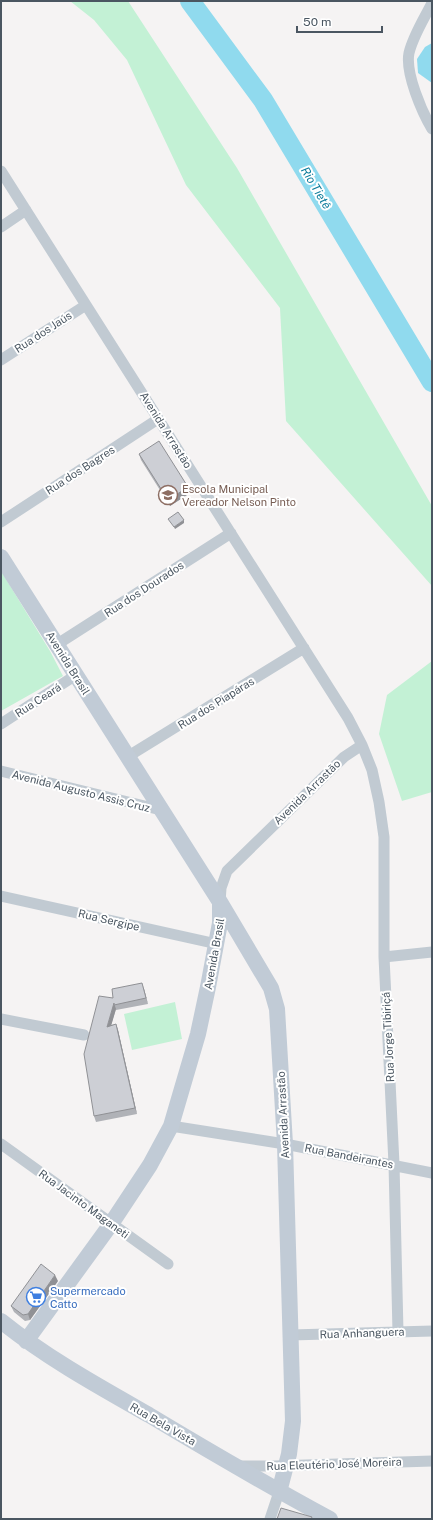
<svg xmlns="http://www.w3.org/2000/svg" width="433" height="1520" viewBox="0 0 433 1520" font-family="'Public Sans',sans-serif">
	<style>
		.green { fill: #c3f1d5 }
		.water { fill: #90daee }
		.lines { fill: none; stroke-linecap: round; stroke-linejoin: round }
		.river { stroke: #90daee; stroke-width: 20 }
		.street { stroke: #c1cad2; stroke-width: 11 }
		.secondary { stroke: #c1cbd6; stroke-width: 16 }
		.wall { fill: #b0b2b7 }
		.shaded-wall { fill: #909195 }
		.building { fill: #cdcfd5; stroke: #909195 }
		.labels { text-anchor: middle; stroke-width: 4; stroke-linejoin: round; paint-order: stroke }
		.street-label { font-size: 11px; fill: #4a5661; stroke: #fff }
		.education-label { font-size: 11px; fill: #785e54; stroke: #fff; text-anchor: start }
		.shop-label { font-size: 11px; fill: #366cbe; stroke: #fff; text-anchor: start }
		.water-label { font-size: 12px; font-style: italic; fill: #0c7c9b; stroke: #fff }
	</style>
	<rect width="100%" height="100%" fill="#f5f3f3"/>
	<path class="green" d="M 70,1 L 128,1 L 237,168 L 432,506 L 432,586 L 286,421 L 280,308 L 186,185 L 127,60 L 94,20 Z
		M 1,571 L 50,651 L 63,676 L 1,711 Z
		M 432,661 L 432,792 L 402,801 L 379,734 L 387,695 Z
		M 175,1002 L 182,1039 L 132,1050 L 124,1014 Z"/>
	<path class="water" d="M 432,43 L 432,83 L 418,73 L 417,59 L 425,47 Z"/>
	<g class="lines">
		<path class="river" d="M 190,1 L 263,100 L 432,382"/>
		<path class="street" d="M 432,3 C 424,19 413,36 409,53 C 405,73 422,112 432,129
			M 1,171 L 348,718 L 362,745 L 372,770 L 379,802 L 384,837 L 384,957 L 394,1164 L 398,1332
			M 1,227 L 26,210
			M 1,360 L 86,305
			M 1,522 L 158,419
			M 56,645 L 231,533
			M 1,724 L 76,675
			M 127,757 L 304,648
			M 1,771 L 161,810
			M 1,896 L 217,944
			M 220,902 L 221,888 L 227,871 L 344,757 L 362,745
			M 384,957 L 432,952
			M 1,1019 L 84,1035
			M 171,1126 L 285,1144 L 432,1173
			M 1,1144 L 168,1264
			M 291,1335 L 432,1331
			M 238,1466 L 275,1466 L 432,1461
			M 270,1519 L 279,1492"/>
		<path class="secondary" d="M 1,557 L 220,902 L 220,923 L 208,987 L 198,1034 L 171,1126 L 150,1165 L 111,1224 L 26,1341
			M 220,902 L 271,988 L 277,1009 L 285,1144 L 293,1421 L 289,1454 L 279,1492
			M 1,1321 C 47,1358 98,1386 149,1415 C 209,1451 269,1486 330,1519"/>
	</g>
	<path class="wall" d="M 139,454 L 188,487 L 190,493 L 170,506 L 141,460 Z
		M 144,989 L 148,1004 L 116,1010 L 116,1009 L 111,1025 L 116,1024 L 118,1030 L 137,1114 L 96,1122 L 94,1116 L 113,998 Z
		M 58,1281 L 30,1320 L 25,1321 L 14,1312 L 11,1306 Z"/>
	<path class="shaded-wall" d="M 188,487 L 190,493 L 170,506 L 168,500 Z
		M 184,520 L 184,523 L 175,529 L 174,527 Z
		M 142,983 L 144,989 L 148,1004 L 146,998 Z
		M 114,1003 L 116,1009 L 109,1033 L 107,1027 Z
		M 116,1024 L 118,1030 L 137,1114 L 135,1108 Z
		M 55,1275 L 58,1281 L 30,1320 L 28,1314 Z"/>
	<path class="building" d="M 159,441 L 188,487 L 168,500 L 139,454 Z
		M 178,512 L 184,520 L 174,527 L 168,519 Z
		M 142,983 L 146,998 L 114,1005 L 114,1003 L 107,1027 L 116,1024 L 135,1108 L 94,1116 L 84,1054 L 99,996 L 113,998 L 112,989 Z
		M 41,1264 L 55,1275 L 28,1314 L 23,1315 L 11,1306 Z
		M 281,1508 L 312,1517 L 311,1519 L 277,1519 Z"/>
	<defs>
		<g id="school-ring" transform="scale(1)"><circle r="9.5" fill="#fff" stroke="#8d6e63" stroke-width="1.5"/><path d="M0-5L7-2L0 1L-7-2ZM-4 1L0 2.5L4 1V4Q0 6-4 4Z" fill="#8d6e63"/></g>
		<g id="supermarket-ring" transform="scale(1)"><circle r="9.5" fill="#fff" stroke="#3f7fe0" stroke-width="1.5"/><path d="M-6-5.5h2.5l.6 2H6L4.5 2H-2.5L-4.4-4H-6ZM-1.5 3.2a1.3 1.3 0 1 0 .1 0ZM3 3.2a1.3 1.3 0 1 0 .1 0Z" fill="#3f7fe0"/></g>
	</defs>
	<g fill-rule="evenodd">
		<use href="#school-ring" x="168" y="495"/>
		<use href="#supermarket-ring" x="36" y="1297"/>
	</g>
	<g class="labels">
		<g class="street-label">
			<text transform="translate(43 332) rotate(-33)" y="4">Rua dos Jaús</text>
			<text transform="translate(166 430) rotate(58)" y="4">Avenida Arrastão</text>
			<text transform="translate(80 470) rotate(-33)" y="4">Rua dos Bagres</text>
			<text transform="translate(144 589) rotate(-33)" y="4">Rua dos Dourados</text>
			<text transform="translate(68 663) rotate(58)" y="4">Avenida Brasil</text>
			<text transform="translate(38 700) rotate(-33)" y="4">Rua Ceará</text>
			<text transform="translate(216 703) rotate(-32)" y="4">Rua dos Piapáras</text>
			<text transform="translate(81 791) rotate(14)" y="4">Avenida Augusto Assis Cruz</text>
			<text transform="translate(307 792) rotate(-44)" y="4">Avenida Arrastão</text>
			<text transform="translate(109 920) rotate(13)" y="4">Rua Sergipe</text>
			<text transform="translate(214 954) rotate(-80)" y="4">Avenida Brasil</text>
			<text transform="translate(388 1037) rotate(-93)" y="4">Rua Jorge Tibiriçá</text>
			<text transform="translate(283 1115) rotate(-93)" y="4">Avenida Arrastão</text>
			<text transform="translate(349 1156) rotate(11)" y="4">Rua Bandeirantes</text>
			<text transform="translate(84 1204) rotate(36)" y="4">Rua Jacinto Maganeti</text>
			<text transform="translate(362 1333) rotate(-2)" y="4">Rua Anhanguera</text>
			<text transform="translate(163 1424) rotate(30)" y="4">Rua Bela Vista</text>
			<text transform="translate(334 1464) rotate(-2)" y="4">Rua Eleutério José Moreira</text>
		</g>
		<g class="education-label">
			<text x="182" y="493">Escola Municipal<tspan x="182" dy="13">Vereador Nelson Pinto</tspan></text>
		</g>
		<g class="shop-label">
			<text x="50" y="1295">Supermercado<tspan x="50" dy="13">Catto</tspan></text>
		</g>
		<g class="water-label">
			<text transform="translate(316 188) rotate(59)" y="4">Rio Tietê</text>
		</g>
	</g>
	<rect width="433" height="1520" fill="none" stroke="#4a5661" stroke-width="4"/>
	<path d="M297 26v6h85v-6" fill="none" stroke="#4a5661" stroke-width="2"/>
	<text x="303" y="26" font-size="12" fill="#4a5661" stroke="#ffffff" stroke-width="3" paint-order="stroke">50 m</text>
</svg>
